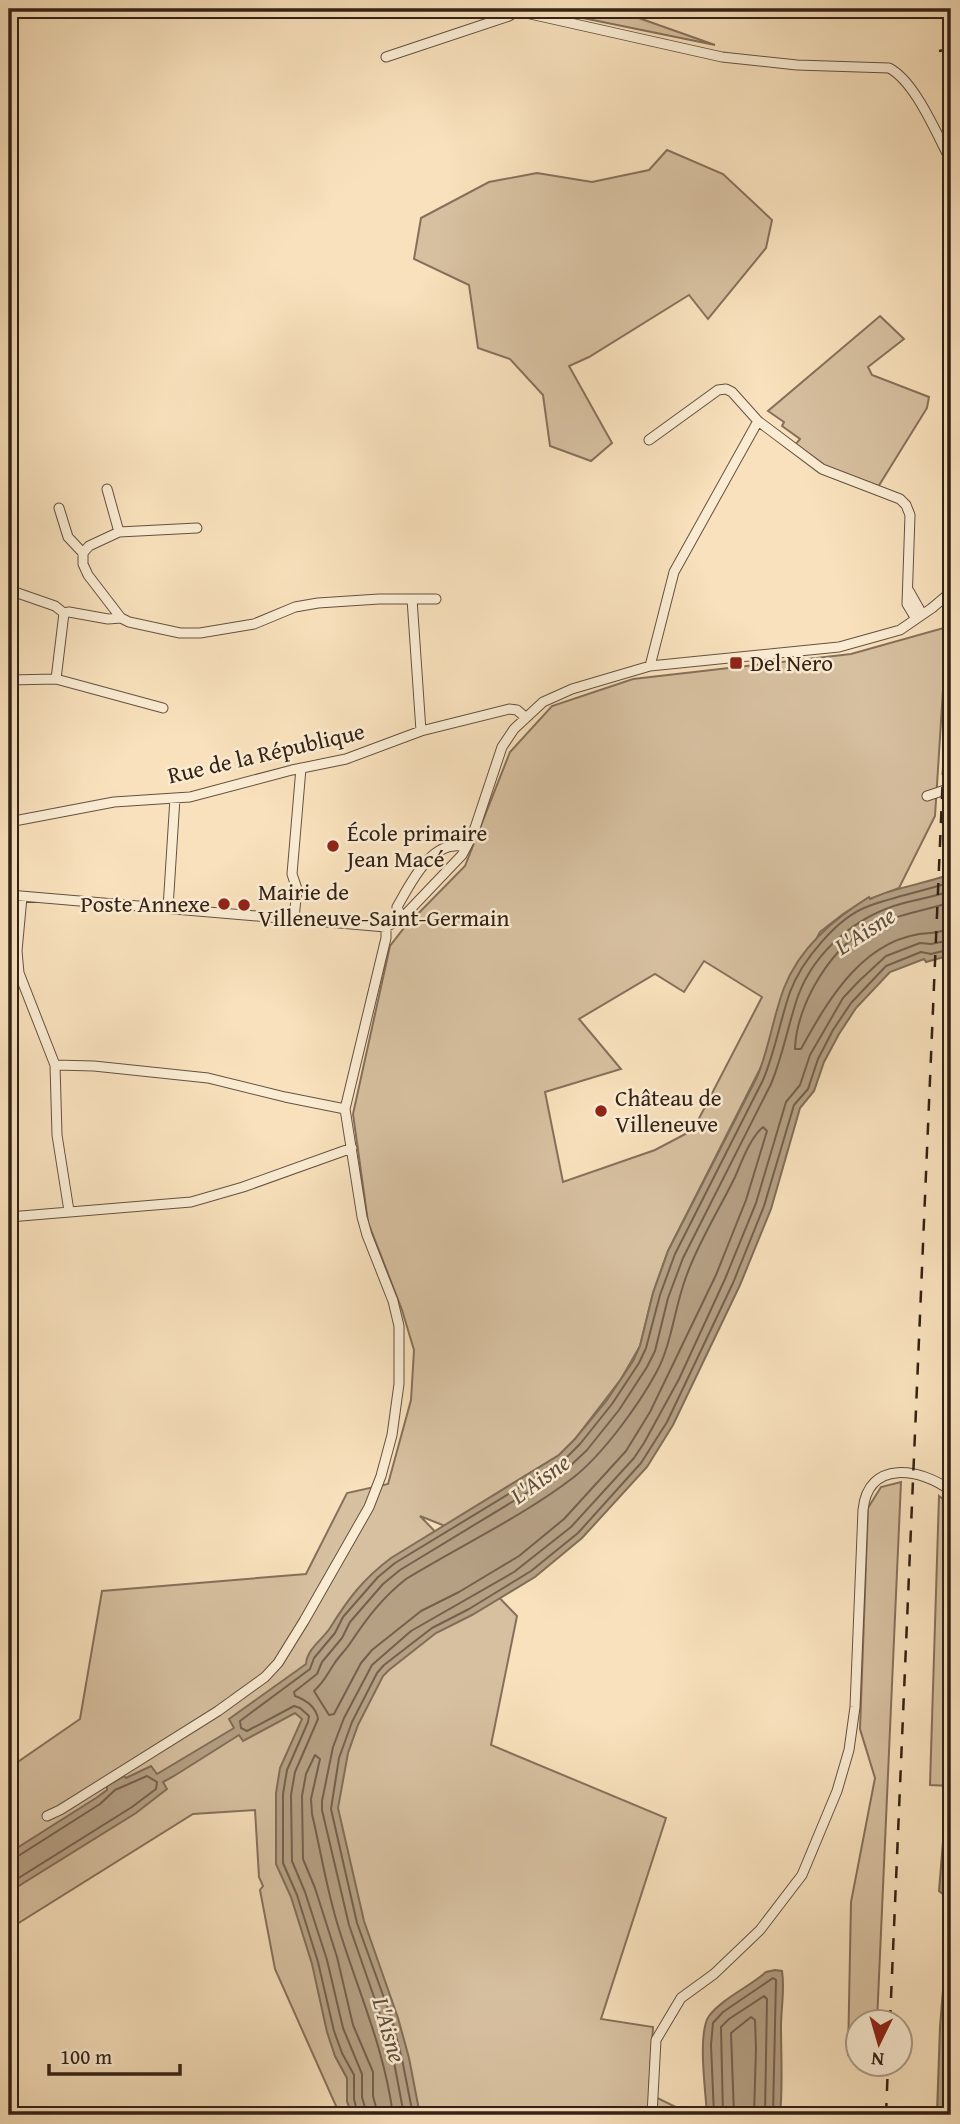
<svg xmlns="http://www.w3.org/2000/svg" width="960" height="2124" viewBox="0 0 960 2124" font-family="'Gentium Book Plus',serif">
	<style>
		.green { fill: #d7c0a0; stroke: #86705b; stroke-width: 2; fill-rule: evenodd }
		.water { fill: #b5a084; stroke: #816d58; stroke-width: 2 }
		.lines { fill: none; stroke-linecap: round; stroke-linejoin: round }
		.shore { stroke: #74604d; stroke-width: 2 }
		.minor-casing { stroke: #655140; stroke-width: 11 }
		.minor { stroke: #faecd3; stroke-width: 9 }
		.rail { stroke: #342116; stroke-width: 2.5; stroke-dasharray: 12 12; stroke-linecap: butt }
		.minor-bridge-casing { stroke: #655140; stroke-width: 11; stroke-linecap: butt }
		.minor-bridge { stroke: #faecd3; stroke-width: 9 }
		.poi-dot { fill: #8f2418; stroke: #faecd3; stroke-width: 2.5 }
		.labels { text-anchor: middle; stroke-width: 5; stroke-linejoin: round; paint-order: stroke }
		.poi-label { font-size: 23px; fill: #342116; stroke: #faecd3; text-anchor: start }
		.street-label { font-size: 23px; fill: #342116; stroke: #faecd3 }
		.water-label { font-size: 24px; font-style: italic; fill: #614d3c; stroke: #faecd3 }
	</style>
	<rect width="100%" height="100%" fill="#f8e1bc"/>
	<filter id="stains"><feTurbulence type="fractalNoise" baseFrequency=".00286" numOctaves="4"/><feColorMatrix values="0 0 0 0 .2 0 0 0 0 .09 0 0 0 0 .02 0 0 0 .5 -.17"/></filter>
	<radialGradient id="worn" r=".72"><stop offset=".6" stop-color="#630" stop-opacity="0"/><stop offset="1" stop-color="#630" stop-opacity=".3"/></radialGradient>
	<path class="green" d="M 539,9 L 598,9 L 636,17 L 715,45 Z
		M 667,150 L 723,174 L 772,220 L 766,248 L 708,319 L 689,295 L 589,357 L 569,366 L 612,443 L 591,461 L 550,446 L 543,395 L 510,359 L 478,348 L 469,285 L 414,259 L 421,218 L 489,182 L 537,173 L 592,182 L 649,170 Z
		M 880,316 L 904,339 L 868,367 L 872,375 L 929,397 L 927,408 L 878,487 L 821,466 L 795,445 L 800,439 L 782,426 L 784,422 L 768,411 Z
		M 947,627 L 935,816 L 899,888 L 870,899 L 868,898 L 843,914 L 820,932 L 776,1016 L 764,1061 L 668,1251 L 653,1293 L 640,1346 L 621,1379 L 575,1439 L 559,1455 L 445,1526 L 420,1516 L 517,1616 L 491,1745 L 666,1818 L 601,2019 L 653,2027 L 649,2094 L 692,2115 L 373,2115 L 323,2011 L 335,2056 L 347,2078 L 347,2101 L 352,2115 L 340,2115 L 275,1969 L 260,1890 L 263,1886 L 259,1877 L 255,1810 L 193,1814 L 9,1929 L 9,1768 L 80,1719 L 102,1591 L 306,1574 L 347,1493 L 388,1484 L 411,1400 L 414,1350 L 402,1310 L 368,1222 L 353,1114 L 390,946 L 404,928 L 465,866 L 510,752 L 552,706 L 633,679 L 851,654 ZM 704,961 L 762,997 L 693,1130 L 655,1150 L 563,1182 L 545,1092 L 621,1069 L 579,1019 L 655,974 L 684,992 Z
		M 901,1482 L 877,2022 L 858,2022 L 858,2063 L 848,2055 L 851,1902 L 875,1778 L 860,1729 L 868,1508 L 881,1487 Z
		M 939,1496 L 951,1505 L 951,1786 L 930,1785 Z"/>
	<path class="water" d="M 951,874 L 951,955 L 926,962 L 924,959 L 890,972 L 856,1008 L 839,1034 L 824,1062 L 814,1091 L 800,1108 L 771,1209 L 740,1285 L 673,1425 L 647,1467 L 582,1538 L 535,1577 L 472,1615 L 436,1633 L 389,1670 L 383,1676 L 358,1725 L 348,1753 L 338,1808 L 364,1921 L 398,2018 L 409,2058 L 420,2115 L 352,2115 L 347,2101 L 347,2078 L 335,2056 L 327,2032 L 312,1964 L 291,1897 L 276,1864 L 276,1793 L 280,1768 L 302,1719 L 295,1713 L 243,1741 L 239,1735 L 174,1776 L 163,1782 L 167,1789 L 136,1813 L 9,1892 L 9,1853 L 96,1798 L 107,1790 L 107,1786 L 124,1776 L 126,1778 L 151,1766 L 157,1774 L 234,1728 L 229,1719 L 306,1664 C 307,1649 322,1640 330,1628 C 348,1599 363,1579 391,1558 L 559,1455 L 575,1439 L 607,1400 L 633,1361 L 640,1346 L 653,1293 L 668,1251 L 757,1077 C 769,1049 773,1017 784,988 C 800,947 833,920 869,897 L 870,899 C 896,887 924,884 951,874 Z
		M 951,1818 L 951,2115 L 937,2113 L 940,2027 L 950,1903 L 948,1898 L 939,1891 L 944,1829 Z
		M 775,1970 L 782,1971 C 785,1990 781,2008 781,2026 C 781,2056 783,2085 780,2115 L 707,2115 C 706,2094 697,2033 709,2016 C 723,1998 749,1987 766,1972 Z"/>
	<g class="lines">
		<path class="shore" d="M 951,902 C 925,911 898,914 873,926 C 832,944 796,1005 795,1049 L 801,1049 C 829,998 865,936 930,933 C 937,933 944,930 951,929
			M 763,1127 L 767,1131 L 746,1200 L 716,1275 L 650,1412 L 626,1451 L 564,1519 L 519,1556 L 459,1592 L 421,1611 L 372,1650 L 361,1663 L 334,1714 L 329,1715 L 314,1691 C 325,1681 326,1676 334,1664 C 339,1656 346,1650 351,1642 C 367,1618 382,1598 406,1579 C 460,1546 525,1515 574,1477 C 603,1454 638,1406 656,1373 C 672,1344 674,1309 686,1277 C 698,1243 719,1210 735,1177 C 742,1161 750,1138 763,1127 Z
			M 9,1859 L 15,1858 L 100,1804 L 115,1790 L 147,1776 L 157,1782 L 156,1789 L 132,1807 L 9,1884
			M 358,2115 L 354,2099 L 354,2075 L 342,2053 L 334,2031 L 318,1962 L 297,1895 L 283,1863 L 283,1794 L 287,1770 L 308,1722 L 309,1716 L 300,1708 L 294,1706 L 247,1731 L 241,1728 L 240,1721 L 310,1669 L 314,1658 L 335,1633 L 343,1617 L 378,1577 L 395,1563 L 563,1461 L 580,1444 L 612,1404 L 639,1363 L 646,1348 L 660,1295 L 675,1254 L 763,1080 C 775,1052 780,1021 790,992 C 801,962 837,917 869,906 C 896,896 924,891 951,882
			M 367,2115 L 362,2097 L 362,2074 L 343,2028 L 327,1960 L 305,1892 L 292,1861 L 291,1795 L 295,1772 L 318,1719 C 316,1706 306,1700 295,1696 L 294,1692 L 317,1674 L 322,1662 L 342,1638 L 350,1622 L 383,1584 L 400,1570 L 568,1468 L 587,1450 L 619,1410 L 647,1367 L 655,1351 L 668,1298 L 683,1258 L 771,1084 C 783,1055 788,1025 798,996 C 815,950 858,915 904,903 C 920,899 936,896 951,891
			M 378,2115 L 373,2096 L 373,2072 L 353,2025 L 337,1957 L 315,1888 L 303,1859 L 302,1796 L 306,1774 L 315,1755 L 320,1759 L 311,1799 L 312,1814 C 321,1852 327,1892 339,1929 C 359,1994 384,2047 393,2115
			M 404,2115 L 394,2062 L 383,2023 L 349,1925 L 322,1810 L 322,1801 L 333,1747 L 344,1718 L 372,1665 L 411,1631 L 514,1572 L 571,1527 L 634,1458 L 644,1443 L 679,1379 L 725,1279 L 756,1203 L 786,1102 L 800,1085 L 810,1055 L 843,998 L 859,981 L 886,956 L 920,943 L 931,944 L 951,940
			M 413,2115 L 402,2059 L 392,2020 L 357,1923 L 331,1809 L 339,1758 L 352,1722 L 377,1673 L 384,1665 L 432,1628 L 469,1609 L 531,1571 L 578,1533 L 641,1463 L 667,1422 L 733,1283 L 764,1206 L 794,1105 L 808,1089 L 818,1059 L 833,1030 L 851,1003 L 886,966 L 921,952 L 931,954 L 951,949
			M 714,2115 L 711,2045 L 713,2023 L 723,2012 L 773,1978 L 776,1980 L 773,2115
			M 723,2115 L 721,2027 L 729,2019 L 764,1996 L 767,1999 L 765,2115
			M 734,2115 L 731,2033 L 751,2017 L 755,2020 L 756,2048 L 754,2115
			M 944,2115 L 951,1963"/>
		<g class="minor-casing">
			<path id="minor" d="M 386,57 L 509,16 L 517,11 L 722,57 L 797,65 L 889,68 C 915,81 937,135 951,161
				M 649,440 L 718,390 L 726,389 L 732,392 L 758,421 L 822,469 L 900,499 L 906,505 L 910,515 L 907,604 L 916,619
				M 107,489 L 119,532 L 197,528
				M 59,508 L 68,537 L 83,553 L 83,564 L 88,575 L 121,618 L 129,622 L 180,633 L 200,633 L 254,624 L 295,607 L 318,603 L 379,599 L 436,599
				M 83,553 L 89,546 L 119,532
				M 9,590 L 55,606 L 64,613 L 56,679
				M 909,591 L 922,614
				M 412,599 L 421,731
				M 64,613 L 69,612 L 108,619 L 121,618
				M 650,666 L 674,572 L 758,421
				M 9,680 L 56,679 L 163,708
				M 927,796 L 951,788
				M 9,822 L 114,802 L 190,797 L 292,770 L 346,759 L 421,731 L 509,709 L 517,710 L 525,717
				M 9,895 L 386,927 L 402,918 L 462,855 L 473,834 L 502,747 L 514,729 L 543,702 L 572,689 L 650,666 L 839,647 L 900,630 L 932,608
				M 22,897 L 17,951 L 19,973 L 55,1065 L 57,1135 L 69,1211
				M 168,908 L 175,798
				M 294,918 L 297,889 L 292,874 L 301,768
				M 402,918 L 397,907 C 411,883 432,837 466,847
				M 55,1065 L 94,1066 L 208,1078 L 285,1097 L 345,1109
				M 9,1217 L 191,1202 L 243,1187 L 352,1148
				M 47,1816 L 60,1810 L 218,1711 L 265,1677 L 278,1663 L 304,1621 L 369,1507 L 381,1476 L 392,1435 L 399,1384 L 399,1326 L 393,1301 L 367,1235 L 362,1217 L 345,1109 L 386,938 L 386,927
				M 652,2115 L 656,2040 L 681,1998 L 714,1974 L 760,1930 L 802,1875 L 837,1791 L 849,1750 L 855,1707 L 863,1510 C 868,1459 921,1468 951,1491"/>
		</g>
		<use href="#minor" class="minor"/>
		<path class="rail" d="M 939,51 L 951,49
			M 890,2022 L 951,585
			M 886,2115 L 888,2064"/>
		<g class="minor-bridge-casing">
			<path id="minor-bridge" d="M 932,608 L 951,592"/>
		</g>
		<use href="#minor-bridge" class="minor-bridge"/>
	</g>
	<g class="poi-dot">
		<rect x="729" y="656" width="14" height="14" rx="3.5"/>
		<circle cx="333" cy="846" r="7"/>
		<circle cx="224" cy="904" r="7"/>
		<circle cx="244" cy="905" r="7"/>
		<circle cx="601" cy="1111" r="7"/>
	</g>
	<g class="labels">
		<g class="poi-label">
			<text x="750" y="671">Del Nero</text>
			<text x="347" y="841">École primaire<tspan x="347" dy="26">Jean Macé</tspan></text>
			<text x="258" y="900">Mairie de<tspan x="258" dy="26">Villeneuve-Saint-Germain</tspan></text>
			<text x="210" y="912" text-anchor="end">Poste Annexe</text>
			<text x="615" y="1106">Château de<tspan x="615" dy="26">Villeneuve</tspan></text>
		</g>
		<g class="street-label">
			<text transform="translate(266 753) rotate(-13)" y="8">Rue de la République</text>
		</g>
		<g class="water-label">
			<text transform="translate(865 931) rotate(-33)" y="8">L'Aisne</text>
			<text transform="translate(540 1479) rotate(-36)" y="8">L'Aisne</text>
			<text transform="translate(389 2030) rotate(74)" y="8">L'Aisne</text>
		</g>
	</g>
	<rect width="960" height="2124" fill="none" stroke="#f8e1bc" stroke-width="35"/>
	<rect x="10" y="10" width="939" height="2103" fill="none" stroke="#342116" stroke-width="3.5"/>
	<rect x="18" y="18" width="925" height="2089" fill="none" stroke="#342116" stroke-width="2"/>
	<g transform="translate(879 2043) rotate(185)"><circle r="33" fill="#faecd3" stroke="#ab9b87" stroke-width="2"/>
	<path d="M0-5L12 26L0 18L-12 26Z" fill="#8f2418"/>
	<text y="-10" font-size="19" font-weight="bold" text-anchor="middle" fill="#342116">N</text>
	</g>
	<path d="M49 2064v10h131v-10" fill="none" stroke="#342116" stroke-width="3.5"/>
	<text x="60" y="2064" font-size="21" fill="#342116" stroke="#faecd3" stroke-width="5" paint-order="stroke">100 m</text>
	<rect width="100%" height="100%" filter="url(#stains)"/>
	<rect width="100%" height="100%" fill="url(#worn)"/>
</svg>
